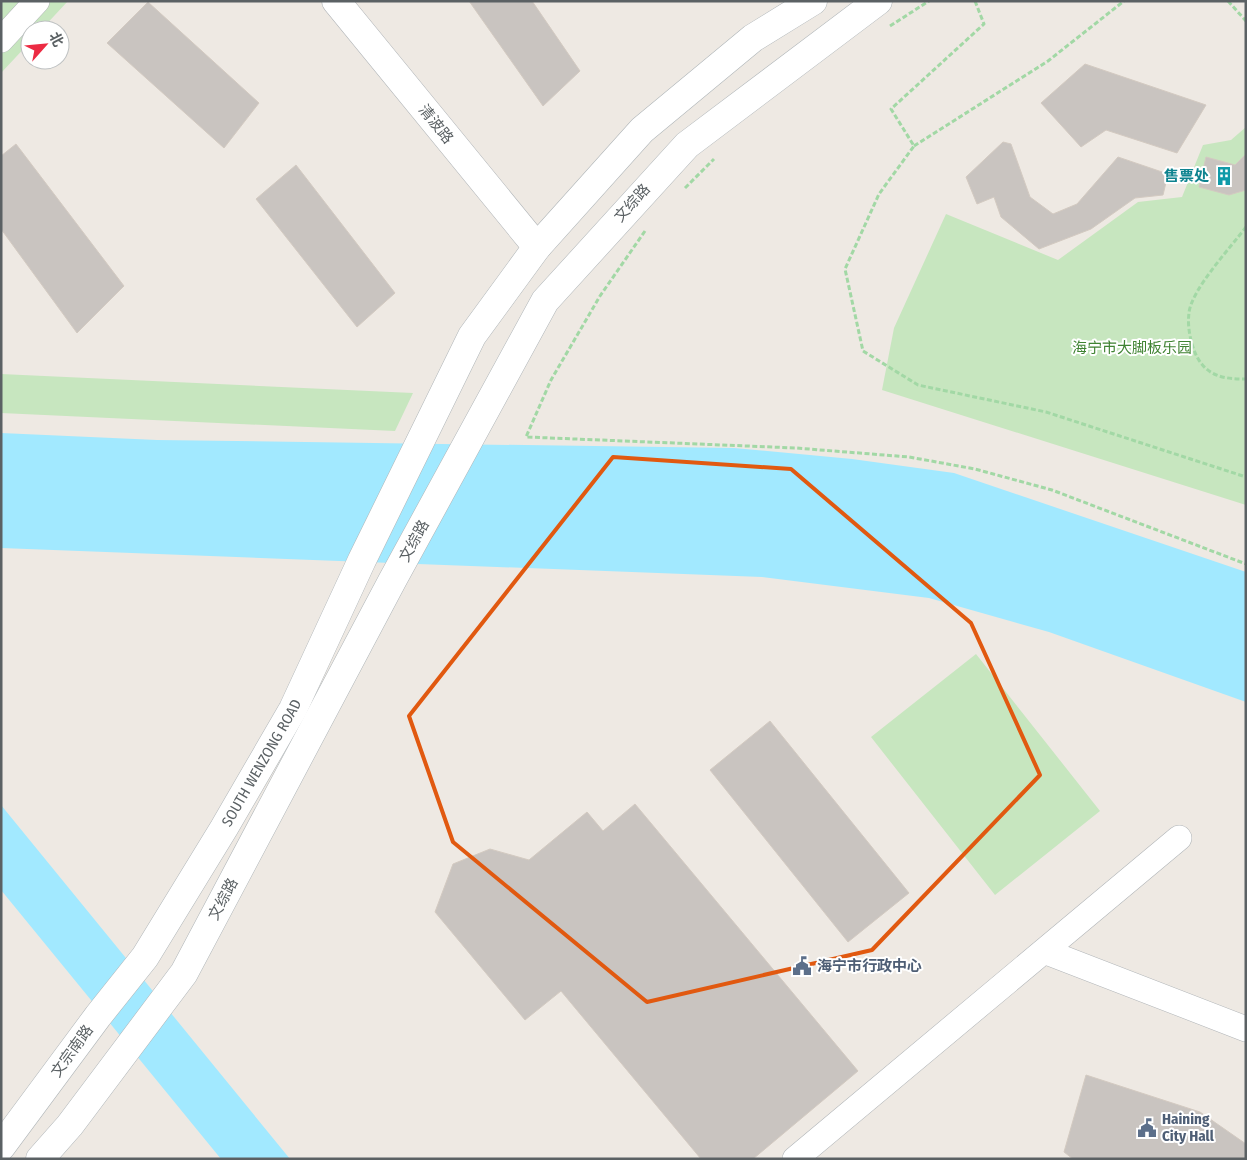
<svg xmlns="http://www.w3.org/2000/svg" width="1247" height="1160" viewBox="0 0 1247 1160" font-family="'Fira Sans Condensed','Noto Sans SC',sans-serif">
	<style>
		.green { fill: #c7e6bf }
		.water { fill: #a2e9ff }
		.building { fill: #c9c4c0; stroke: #d3cac1 }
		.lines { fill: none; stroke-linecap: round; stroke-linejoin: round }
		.minor-casing { stroke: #b1b5b8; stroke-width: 26 }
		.tertiary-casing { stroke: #b1b5b8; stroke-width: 29 }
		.secondary-casing { stroke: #afb5b8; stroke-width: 29 }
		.path { stroke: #a2d8a5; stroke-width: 3; stroke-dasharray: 5 2.5; stroke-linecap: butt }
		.minor { stroke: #fff; stroke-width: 25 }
		.tertiary { stroke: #fff; stroke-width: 28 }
		.secondary { stroke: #fff; stroke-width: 28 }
		.marked { fill: none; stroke: #e15910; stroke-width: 4; stroke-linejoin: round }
		.labels { text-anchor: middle; stroke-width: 4; stroke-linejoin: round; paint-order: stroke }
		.street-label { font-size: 15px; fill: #5b6164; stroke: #fff }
		.culture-label { font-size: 15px; font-weight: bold; fill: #0d838f; stroke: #fff; text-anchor: end }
		.park-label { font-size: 15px; fill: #408333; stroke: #fff }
		.service-label { font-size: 15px; font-weight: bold; fill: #4e5e75; stroke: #fff; text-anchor: start }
	</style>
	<rect width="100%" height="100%" fill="#eee9e3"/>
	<path class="green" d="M 1,1 L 68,1 L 41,30 L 30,30 L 30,42 L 1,73 Z
		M 1246,127 L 1246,505 L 882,390 L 894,328 L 946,214 L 1058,260 L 1138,202 L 1182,197 L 1203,145 L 1231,140 Z
		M 1,374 L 413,393 L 395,431 L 1,413 Z
		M 976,654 L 1100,811 L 995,895 L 871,737 Z"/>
	<path class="water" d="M 1,433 L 157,440 L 734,448 L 852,459 L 954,473 L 1246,572 L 1246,702 L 1049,632 L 929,598 L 762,577 L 1,548 Z
		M 1,805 L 290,1159 L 221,1159 L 1,890 Z"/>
	<path class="building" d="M 469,1 L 532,1 L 580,71 L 543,106 Z
		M 148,2 L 259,103 L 224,148 L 107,43 Z
		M 1085,64 L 1206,105 L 1177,153 L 1106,130 L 1081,147 L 1041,103 Z
		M 1003,142 L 1011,144 L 1030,197 L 1053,214 L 1077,204 L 1118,157 L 1168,174 L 1163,195 L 1135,198 L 1091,229 L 1039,249 L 1001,217 L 994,197 L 977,204 L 966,177 Z
		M 16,144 L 124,286 L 77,333 L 1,229 L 1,156 Z
		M 1246,154 L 1246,190 L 1229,195 L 1199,187 L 1206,157 L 1235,165 Z
		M 296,165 L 395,293 L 357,327 L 256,199 Z
		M 770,721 L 909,893 L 848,942 L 710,770 Z
		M 635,804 L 858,1071 L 753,1159 L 701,1159 L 561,991 L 525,1020 L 435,912 L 453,864 L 490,849 L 529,860 L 587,812 L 603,831 Z
		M 1086,1075 L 1200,1112 L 1246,1144 L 1246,1159 L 1073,1159 L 1064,1152 Z"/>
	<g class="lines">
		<g class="minor-casing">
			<path id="minor" d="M 1,40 L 37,1
				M 1044,951 L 1246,1029
				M 795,1159 L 1179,838"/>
		</g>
		<g class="tertiary-casing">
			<path id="tertiary" d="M 336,1 L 537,247"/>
		</g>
		<g class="secondary-casing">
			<g id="secondary">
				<path id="s1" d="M 1,1147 L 98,1016 L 145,957 L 224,828 L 293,709 L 362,560 L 472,336 L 537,247 L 642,130 L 753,38 L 813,1"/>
				<path d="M 40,1159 L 70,1125 L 184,973 L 392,581 L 545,301 L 687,145 L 878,1"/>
			</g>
		</g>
		<path class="path" d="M 975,1 L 984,24 L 891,109 L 914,146 L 879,194 L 845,269 L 863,351 L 918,385 L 1046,412 L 1246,477
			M 1228,1 L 1246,21
			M 890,26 L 929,1
			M 914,146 L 1048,61 L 1124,1
			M 685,188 L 714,159
			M 1246,227 C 1231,247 1191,290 1189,313 C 1187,327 1191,345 1197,357 C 1208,377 1225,379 1246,379
			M 645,231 L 600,296 L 551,380 L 526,437 L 796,448 L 909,457 L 975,469 L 1052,490 L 1246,564"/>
		<use href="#minor" class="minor"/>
		<use href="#tertiary" class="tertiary"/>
		<use href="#secondary" class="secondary"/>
	</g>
	<path class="marked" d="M 613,457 L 791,469 L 971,623 L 1040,775 L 872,950 L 647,1002 L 453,842 L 409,716 Z"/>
	<defs>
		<g id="building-bare" transform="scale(1.5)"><path d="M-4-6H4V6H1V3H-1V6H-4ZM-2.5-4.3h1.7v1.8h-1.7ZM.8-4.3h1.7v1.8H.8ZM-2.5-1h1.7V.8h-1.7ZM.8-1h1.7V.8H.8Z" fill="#0f9aa8" stroke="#fff" stroke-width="2.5" paint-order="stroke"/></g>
		<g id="civic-bare" transform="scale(1.5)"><path d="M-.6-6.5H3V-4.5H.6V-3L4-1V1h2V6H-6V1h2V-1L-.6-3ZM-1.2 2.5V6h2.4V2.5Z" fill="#5c6f8a" stroke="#fff" stroke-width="2.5" paint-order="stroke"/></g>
	</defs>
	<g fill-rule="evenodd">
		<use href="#building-bare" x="1224" y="176"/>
		<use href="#civic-bare" x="802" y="966"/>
		<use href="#civic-bare" x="1147" y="1128"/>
	</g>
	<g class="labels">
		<g class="street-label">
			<text transform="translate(436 124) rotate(51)" y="5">清波路</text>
			<text transform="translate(632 203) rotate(-48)" y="5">文综路</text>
			<text transform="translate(414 541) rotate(-61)" y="5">文综路</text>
			<text dy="5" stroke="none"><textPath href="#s1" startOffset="465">SOUTH WENZONG ROAD</textPath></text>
			<text transform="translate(223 899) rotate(-62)" y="5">文综路</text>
			<text transform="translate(72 1051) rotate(-54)" y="5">文宗南路</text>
		</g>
		<g class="culture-label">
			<text x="1209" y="181">售票处</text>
		</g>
		<g class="park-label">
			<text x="1132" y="353">海宁市大脚板乐园</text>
		</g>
		<g class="service-label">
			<text x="817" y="971">海宁市行政中心</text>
			<text x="1162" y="1124">Haining<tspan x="1162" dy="17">City Hall</tspan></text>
		</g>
	</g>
	<rect width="1247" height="1160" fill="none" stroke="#5b6164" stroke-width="5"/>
	<g transform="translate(45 45) rotate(63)"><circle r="24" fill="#ffffff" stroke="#bdc0c1"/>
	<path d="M0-4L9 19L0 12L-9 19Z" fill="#ec2b43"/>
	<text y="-8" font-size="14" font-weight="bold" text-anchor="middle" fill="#5b6164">北</text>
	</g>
</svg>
